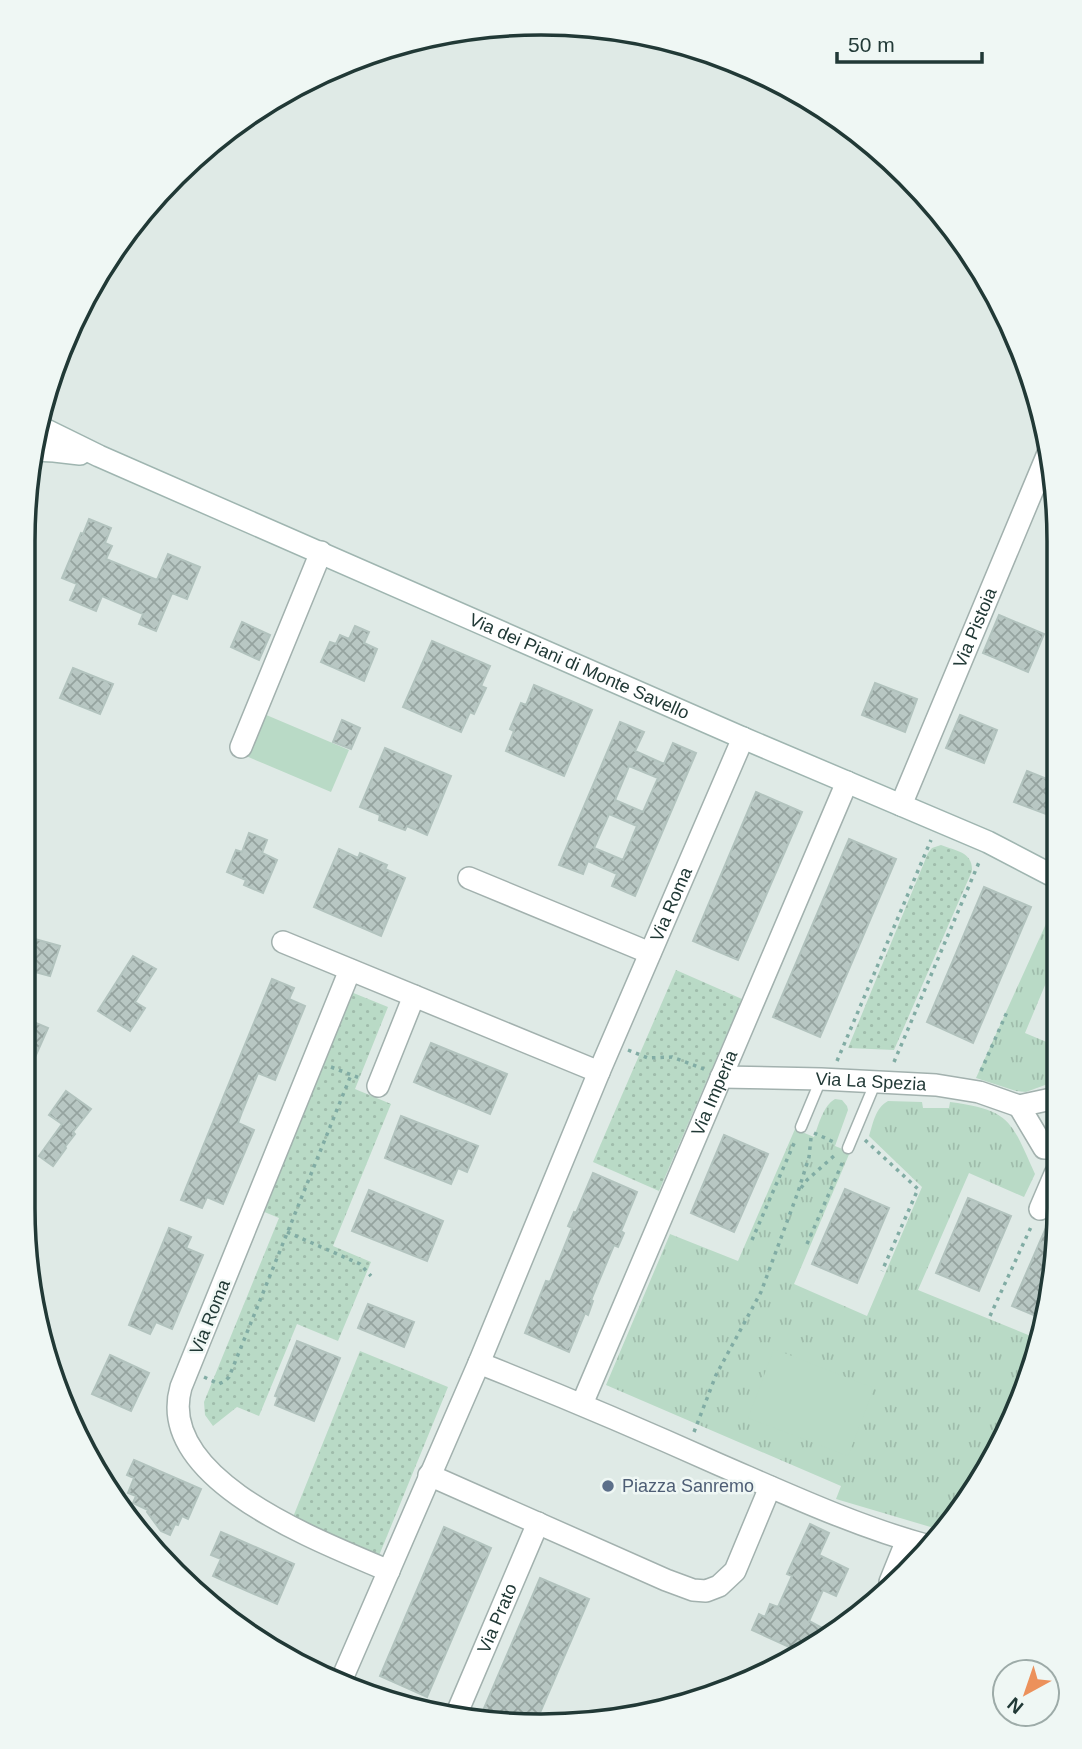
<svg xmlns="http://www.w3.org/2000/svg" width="1082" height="1749" viewBox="0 0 1082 1749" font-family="Helvetica,sans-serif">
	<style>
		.grass { fill: url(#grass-tufts) }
		.park { fill: url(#park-dots) }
		.pitch { fill: #b9dac6 }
		.building { fill: url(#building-cross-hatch); stroke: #b2c3be; stroke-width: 2; fill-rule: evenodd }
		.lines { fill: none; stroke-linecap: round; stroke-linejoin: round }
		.lane-casing { stroke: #a2b1ae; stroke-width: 13 }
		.street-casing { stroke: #a2b1ae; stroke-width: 24 }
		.secondary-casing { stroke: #9fb5b0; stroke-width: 24 }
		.path { stroke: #81aca4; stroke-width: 3.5; stroke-dasharray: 3.5 5; stroke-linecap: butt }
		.lane { stroke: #fff; stroke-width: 10 }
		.street { stroke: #fff; stroke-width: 21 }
		.secondary { stroke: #fff; stroke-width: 21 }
		.service-dot { fill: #5c6f8a; stroke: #eff7f4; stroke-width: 2.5 }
		.labels { text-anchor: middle; stroke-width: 5; stroke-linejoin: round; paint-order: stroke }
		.street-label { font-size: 18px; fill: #213936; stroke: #eff7f4 }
		.service-label { font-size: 18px; fill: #4e5e75; stroke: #eff7f4; text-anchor: start }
		.rim { fill: none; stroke: #213936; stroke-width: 3.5 }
	</style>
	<defs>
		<pattern id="grass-tufts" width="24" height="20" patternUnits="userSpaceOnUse" patternTransform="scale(1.75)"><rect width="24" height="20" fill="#b9dac6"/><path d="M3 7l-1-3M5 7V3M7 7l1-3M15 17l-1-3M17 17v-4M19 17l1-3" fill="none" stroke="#9fbcab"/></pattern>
		<pattern id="park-dots" width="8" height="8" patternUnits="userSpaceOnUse" patternTransform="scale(1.75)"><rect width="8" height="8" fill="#b9dac6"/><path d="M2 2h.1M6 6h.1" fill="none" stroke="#9fbcab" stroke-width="1.8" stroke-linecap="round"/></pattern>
		<pattern id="building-cross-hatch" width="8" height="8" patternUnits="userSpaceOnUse" patternTransform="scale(1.75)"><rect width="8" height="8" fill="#b8c7c3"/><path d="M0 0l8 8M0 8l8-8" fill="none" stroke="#95a39f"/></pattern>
	</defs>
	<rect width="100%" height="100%" fill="#dfeae6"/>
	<path class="grass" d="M 1050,915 L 1056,918 L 1056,959 L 1025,1033 L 1056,1046 L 1056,1081 L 1026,1092 L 1016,1091 L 976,1078 Z
		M 835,1099 L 842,1100 L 847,1106 L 848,1110 L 835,1146 L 850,1152 L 794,1284 L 867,1316 L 922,1187 L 869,1136 C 873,1124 875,1108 888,1101 L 922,1102 L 923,1108 L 949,1108 L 950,1102 C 1011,1110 1011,1121 1035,1174 L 1024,1197 L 969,1173 L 918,1290 L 1038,1339 L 1020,1406 L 952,1524 L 944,1531 L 836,1499 L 841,1486 L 606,1385 L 670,1234 L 738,1261 L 795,1129 L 814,1137 C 819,1124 823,1106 835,1099 Z"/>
	<path class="park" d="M 941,845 C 956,851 973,852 972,871 L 894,1050 L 848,1048 L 928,853 L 932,848 Z
		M 676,970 L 742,999 L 659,1191 L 593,1162 Z
		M 351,992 L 388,1007 L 355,1089 L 391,1104 L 333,1246 L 371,1262 L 338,1341 L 297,1324 L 259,1416 L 237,1407 L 213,1426 L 205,1415 L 204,1402 L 279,1218 L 262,1211 Z
		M 360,1351 L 448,1387 L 378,1558 L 291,1522 Z"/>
	<path class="pitch" d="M 264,714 L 349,750 L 331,792 L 246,756 Z
		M 774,1349 L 874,1388 L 848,1456 L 748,1418 Z"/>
	<path class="building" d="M 89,519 L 111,528 L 105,543 L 112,546 L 106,559 L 157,580 L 168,554 L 200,567 L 187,599 L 172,593 L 156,631 L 139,624 L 143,614 L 102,596 L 96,611 L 70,600 L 77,584 L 62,578 L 81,533 L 83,534 Z
		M 999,615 L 1044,634 L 1028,672 L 983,653 Z
		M 242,622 L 270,635 L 259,660 L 231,647 Z
		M 355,626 L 369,632 L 364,643 L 377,649 L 364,681 L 321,662 L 330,642 L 336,644 L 340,635 L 349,639 Z
		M 432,641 L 490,666 L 481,686 L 486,688 L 474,714 L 470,712 L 461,732 L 403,707 Z
		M 73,668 L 113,684 L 100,714 L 60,698 Z
		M 875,683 L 917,699 L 905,732 L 862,715 Z
		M 534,685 L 592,710 L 564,776 L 506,751 L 514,731 L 510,729 L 521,703 L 526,705 Z
		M 960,715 L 997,730 L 984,763 L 946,748 Z
		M 342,720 L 360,728 L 351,749 L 333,742 Z
		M 620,722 L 644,732 L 635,751 L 664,764 L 673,743 L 696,753 L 635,896 L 612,886 L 617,874 L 588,861 L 583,874 L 559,865 ZM 629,766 L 658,778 L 643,812 L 615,800 ZM 609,814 L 637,826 L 623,860 L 594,848 Z
		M 385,748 L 451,776 L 427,835 L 407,826 L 405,830 L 379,820 L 380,815 L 360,807 Z
		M 1027,771 L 1057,783 L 1046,814 L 1014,802 Z
		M 756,792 L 802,812 L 738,960 L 693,941 Z
		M 249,833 L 267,840 L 262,853 L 277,860 L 263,893 L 244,885 L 246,880 L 227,872 L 236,850 L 242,852 Z
		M 849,839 L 896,859 L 820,1037 L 773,1017 Z
		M 339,849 L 358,858 L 360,853 L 387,865 L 385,869 L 405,878 L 381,936 L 314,907 Z
		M 984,887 L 1031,907 L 973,1043 L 927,1022 Z
		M 24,936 L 60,946 L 50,976 L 24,969 Z
		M 133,956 L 156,969 L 135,1002 L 145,1008 L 130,1031 L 98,1011 Z
		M 272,979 L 294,988 L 289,999 L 305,1006 L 275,1080 L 258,1073 L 242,1112 L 238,1123 L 254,1130 L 223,1204 L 207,1197 L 202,1208 L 181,1200 Z
		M 24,1018 L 48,1028 L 23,1084 Z
		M 431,1043 L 507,1074 L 490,1114 L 414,1082 Z
		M 66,1091 L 91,1109 L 73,1132 L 75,1134 L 65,1147 L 66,1148 L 53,1166 L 39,1156 L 62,1124 L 49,1115 Z
		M 401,1116 L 478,1146 L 467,1172 L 458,1168 L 451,1184 L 385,1158 Z
		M 724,1135 L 768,1154 L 734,1232 L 691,1213 Z
		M 593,1173 L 637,1192 L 621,1231 L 624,1233 L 618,1247 L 614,1245 L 591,1300 L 593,1301 L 588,1315 L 585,1313 L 569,1352 L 525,1333 L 546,1281 L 550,1282 L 572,1228 L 568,1226 L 574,1212 L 576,1213 Z
		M 845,1189 L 889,1208 L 857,1283 L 812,1264 Z
		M 369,1190 L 443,1221 L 427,1261 L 352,1231 Z
		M 968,1198 L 1011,1216 L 979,1291 L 936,1273 Z
		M 1055,1207 L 1055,1275 L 1043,1319 L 1012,1306 Z
		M 169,1228 L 191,1237 L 186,1248 L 203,1255 L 172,1329 L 156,1322 L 150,1334 L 129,1325 Z
		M 368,1304 L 414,1322 L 404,1347 L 358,1328 Z
		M 297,1341 L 340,1358 L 314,1421 L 275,1405 L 278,1397 L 275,1396 Z
		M 110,1355 L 149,1373 L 131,1411 L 92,1394 Z
		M 134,1460 L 201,1489 L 188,1519 L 182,1516 L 178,1525 L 175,1524 L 170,1535 L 161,1531 L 147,1512 L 148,1510 L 133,1503 L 136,1496 L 128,1493 L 134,1478 L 127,1475 Z
		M 810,1524 L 829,1533 L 819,1555 L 848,1569 L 836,1596 L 823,1590 L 809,1621 L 824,1629 L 817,1644 L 800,1652 L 752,1630 L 759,1614 L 765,1617 L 770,1604 L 778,1607 L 792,1576 L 787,1574 Z
		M 444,1527 L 491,1548 L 427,1697 L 380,1676 Z
		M 221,1532 L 294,1564 L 277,1604 L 213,1576 L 221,1559 L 211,1555 Z
		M 540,1578 L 589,1599 L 536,1722 L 508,1725 L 479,1720 Z"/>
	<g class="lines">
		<g class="lane-casing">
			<path id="lane" d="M 801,1127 L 821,1079
				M 848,1148 L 876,1081"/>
		</g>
		<g class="street-casing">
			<g id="street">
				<path d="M 241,747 L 321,552"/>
				<path id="s1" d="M 901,805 L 1049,451"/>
				<path d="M 469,878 L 650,953"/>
				<path d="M 283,942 L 599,1072"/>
				<path d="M 350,970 L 181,1387 C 154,1481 325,1543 389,1571"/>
				<path id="s2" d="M 721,1077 L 821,1079 L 936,1085 L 979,1092 L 1019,1106 L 1056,1098"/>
				<path d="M 378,1086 L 414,996"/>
				<path d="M 1019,1106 L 1044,1148 L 1055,1148"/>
				<path d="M 1040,1209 L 1055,1174"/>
				<path d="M 479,1363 C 560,1395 640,1429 720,1465 C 787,1494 858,1527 929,1546"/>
				<path id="s3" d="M 582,1404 L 847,782"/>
				<path d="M 429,1475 L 666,1580 L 693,1590 L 706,1591 L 719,1586 L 735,1571 L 770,1487"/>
				<path d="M 890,1582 L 907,1540"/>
				<path id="s4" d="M 341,1681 L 479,1363 L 599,1072 L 743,738"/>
				<path id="s5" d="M 456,1715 L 538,1523"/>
			</g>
		</g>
		<g class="secondary-casing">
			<g id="secondary">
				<path id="s6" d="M 40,427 L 99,456 L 743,738 L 988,842 L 1057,878"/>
				<path d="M 33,450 L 54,451 L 80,454"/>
			</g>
		</g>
		<path class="path" d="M 628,1050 L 648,1058 L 672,1057 L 704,1069
			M 837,1061 L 931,840
			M 894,1062 L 980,860
			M 331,1067 L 360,1078
			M 981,1071 L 1007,1012
			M 814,1133 L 836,1143
			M 865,1140 L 918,1189 L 882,1271
			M 801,1188 L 807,1180 L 835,1155
			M 287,1232 L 360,1264 L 371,1276
			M 752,1240 L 795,1141
			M 807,1244 L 844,1159
			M 990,1316 L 1031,1227
			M 204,1377 L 219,1384 L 225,1381 L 229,1377 L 351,1075
			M 694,1432 L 716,1375 L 761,1292 L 798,1192 L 809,1157 L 811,1138"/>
		<use href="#lane" class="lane"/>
		<use href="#street" class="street"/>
		<use href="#secondary" class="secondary"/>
	</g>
	<circle class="service-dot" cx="608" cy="1486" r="7"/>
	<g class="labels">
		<g class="street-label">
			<text dy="6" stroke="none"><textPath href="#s1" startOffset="192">Via Pistoia</textPath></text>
			<text dy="6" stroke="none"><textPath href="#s6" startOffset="590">Via dei Piani di Monte Savello</textPath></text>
			<text dy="6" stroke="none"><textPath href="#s4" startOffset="844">Via Roma</textPath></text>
			<text dy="6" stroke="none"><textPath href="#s2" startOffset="150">Via La Spezia</textPath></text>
			<text dy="6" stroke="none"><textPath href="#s3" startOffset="338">Via Imperia</textPath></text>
			<text transform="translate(210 1317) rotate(-68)" y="6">Via Roma</text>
			<text dy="6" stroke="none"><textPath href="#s5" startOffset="105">Via Prato</textPath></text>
		</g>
		<g class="service-label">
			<text x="622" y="1492">Piazza Sanremo</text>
		</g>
	</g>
	<path d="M0 0H1082V1749H0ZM541 35H541A506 506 0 0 1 1047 541V1208A506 506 0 0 1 541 1714H541A506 506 0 0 1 35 1208V541A506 506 0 0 1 541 35Z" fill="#eff7f4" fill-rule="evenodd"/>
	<path class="rim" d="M541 35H541A506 506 0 0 1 1047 541V1208A506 506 0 0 1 541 1714H541A506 506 0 0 1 35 1208V541A506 506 0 0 1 541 35Z"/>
	<g transform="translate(1026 1693) rotate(220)"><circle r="33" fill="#eff7f4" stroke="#9daba8" stroke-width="2"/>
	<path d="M0-5L12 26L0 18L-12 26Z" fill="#ec915b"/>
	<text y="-10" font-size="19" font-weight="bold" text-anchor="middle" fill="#213936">N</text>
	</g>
	<path d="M837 52v10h145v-10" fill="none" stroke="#213936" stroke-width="3.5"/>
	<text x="848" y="52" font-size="21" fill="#213936" stroke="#eff7f4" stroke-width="5" paint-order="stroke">50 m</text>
</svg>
